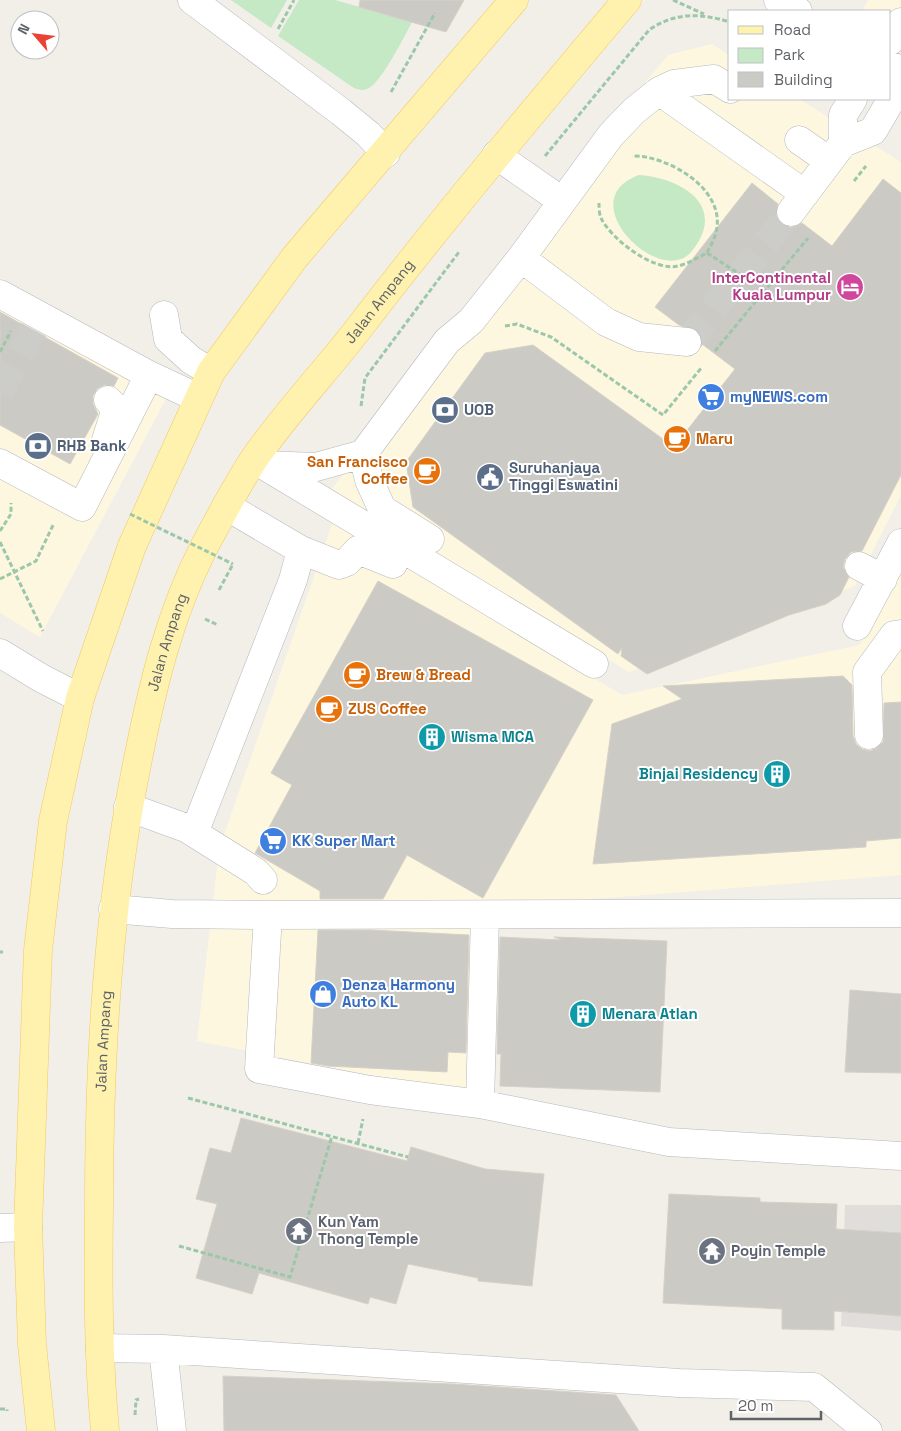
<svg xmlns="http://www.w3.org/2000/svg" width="901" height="1431" viewBox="0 0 901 1431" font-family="'Space Grotesk',sans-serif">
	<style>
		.commercial { fill: #fef7e0 }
		.industrial { fill: #e0deda }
		.green { fill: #c5e8c5 }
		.building { fill: #cccac5; stroke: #d6d1c6 }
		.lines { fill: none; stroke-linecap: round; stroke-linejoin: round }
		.minor-tunnel { stroke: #ccccc8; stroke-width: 28; stroke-dasharray: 28 14; stroke-linecap: butt }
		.minor-casing { stroke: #b5b8bc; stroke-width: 29 }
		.major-casing { stroke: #f2c960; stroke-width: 29 }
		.path { stroke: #9cc7a9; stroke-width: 3; stroke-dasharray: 5 2.5; stroke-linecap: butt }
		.minor { stroke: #fff; stroke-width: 28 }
		.major { stroke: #fff2af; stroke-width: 28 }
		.path-bridge { stroke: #9cc7a9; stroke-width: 3; stroke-dasharray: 5 2.5; stroke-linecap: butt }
		.labels { text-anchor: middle; stroke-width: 4; stroke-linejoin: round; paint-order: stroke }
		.hotel-label { font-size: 15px; font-weight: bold; fill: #b23c85; stroke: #fff; text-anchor: end }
		.street-label { font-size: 15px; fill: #5f6368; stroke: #fff }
		.shop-label { font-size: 15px; font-weight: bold; fill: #366cbe; stroke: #fff; text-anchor: start }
		.service-label { font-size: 15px; font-weight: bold; fill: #4e5e75; stroke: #fff; text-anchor: start }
		.food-label { font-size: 15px; font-weight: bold; fill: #c56008; stroke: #fff; text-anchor: start }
		.culture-label { font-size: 15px; font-weight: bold; fill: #0d838f; stroke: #fff; text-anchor: start }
		.worship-label { font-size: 15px; font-weight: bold; fill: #5b616d; stroke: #fff; text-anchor: start }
	</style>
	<rect width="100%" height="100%" fill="#f1efe8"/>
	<path class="commercial" d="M 868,0 L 901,0 L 901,49 L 890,41 L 890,11 L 862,11 Z
		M 712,44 L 730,56 L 730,99 L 799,99 L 901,162 L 901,495 L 855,586 L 629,672 L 332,489 L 559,188 L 668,55 Z
		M 0,278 L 177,378 L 40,637 L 0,613 Z
		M 333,522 L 622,695 L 860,645 L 901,563 L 901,875 L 478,908 L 472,1095 L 197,1041 L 219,849 Z"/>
	<path class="industrial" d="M 845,1205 L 901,1205 L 901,1331 L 841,1326 Z"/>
	<path class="green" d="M 231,0 L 287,0 L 271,28 Z
		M 299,0 L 335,0 L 412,22 C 404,37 382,81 369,88 C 364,91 359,90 354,88 L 278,36 Z
		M 639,175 C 682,178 728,206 692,251 C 661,290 569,200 639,175 Z"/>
	<path class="building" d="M 360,0 L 464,0 L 446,32 L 359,7 Z
		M 883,179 L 901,193 L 901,475 L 862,551 L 851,552 L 845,559 L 843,567 L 849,577 L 840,595 L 826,604 L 789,615 L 647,674 L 621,656 L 622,647 L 618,654 L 413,507 L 406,462 L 485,353 L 533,345 L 674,447 L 735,369 L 702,344 L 701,336 L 697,330 L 679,325 L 655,307 L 752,183 L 778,204 L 776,218 L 781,224 L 790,228 L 802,223 L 832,246 Z
		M 0,312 L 118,378 L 114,386 L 104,385 L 97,389 L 93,396 L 93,404 L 98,414 L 70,464 L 0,425 Z
		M 378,581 L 593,700 L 483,898 L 407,855 L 383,899 L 320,899 L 320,891 L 255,853 L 292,785 L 271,773 Z
		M 843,676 L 852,685 L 853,736 L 856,744 L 862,749 L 870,751 L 877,748 L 883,742 L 884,703 L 901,702 L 901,838 L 866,841 L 866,847 L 593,864 L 612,724 L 682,699 L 663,686 Z
		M 318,930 L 371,930 L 469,935 L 466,1053 L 448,1052 L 447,1072 L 328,1066 L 311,1063 Z
		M 500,937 L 561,940 L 554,937 L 667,941 L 660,1092 L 500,1086 L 501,1054 L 497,1054 Z
		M 850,990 L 901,994 L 901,1073 L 845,1072 Z
		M 241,1118 L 407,1161 L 411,1147 L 485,1169 L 544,1174 L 532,1286 L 478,1281 L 478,1278 L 408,1264 L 396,1304 L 370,1297 L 368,1304 L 259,1273 L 252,1294 L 196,1278 L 217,1204 L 196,1199 L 210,1148 L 231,1153 Z
		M 669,1194 L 760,1198 L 760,1202 L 837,1204 L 836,1229 L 901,1233 L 901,1316 L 834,1311 L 834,1330 L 782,1329 L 782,1309 L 663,1303 Z
		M 223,1376 L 453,1384 L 616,1395 L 639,1431 L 224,1431 Z"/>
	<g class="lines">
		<path class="minor-tunnel" d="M 687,342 L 791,212
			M 0,391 L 34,329"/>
		<g class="minor-casing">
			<path id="minor" d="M 192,0 L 341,112 L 368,134 L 386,153
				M 778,0 L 798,11
				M 890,41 L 901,22
				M 890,65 L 901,71
				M 659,91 L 674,84 L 714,79 L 730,89
				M 799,140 L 829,161
				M 843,143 L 843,115 L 853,99
				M 496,155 L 562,201
				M 791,212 L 843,143 L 873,131 L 901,83
				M 521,258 L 606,322 L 639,337 L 687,342
				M 0,294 L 149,375
				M 164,315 L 168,339 L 191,360 L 211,372
				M 106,440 L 114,415 L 114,406 L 108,400
				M 363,454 L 369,480 L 382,509 L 430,539
				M 0,463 L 82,507 L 149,375 L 198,398
				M 263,465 L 316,467 L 363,454 L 447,341 L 471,321 L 521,258 L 611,135 L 634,111 L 659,91 L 805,194
				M 265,466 L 594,664
				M 301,550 L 339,565 L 347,562 L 358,550 L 393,564
				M 859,566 L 883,579
				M 857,626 L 901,543
				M 0,653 L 41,678 L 80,698
				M 869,735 L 867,672 L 894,635 L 901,634
				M 128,807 L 186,828 L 198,823 L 293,580 L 301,550 L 226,506
				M 186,828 L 256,872 L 263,880
				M 113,909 L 172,914 L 268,915 L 901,913
				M 268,915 L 259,1069 L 370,1090 L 480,1104 L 669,1142 L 901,1156
				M 480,1104 L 485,915
				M 0,1228 L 28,1227
				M 100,1348 L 163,1349 L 679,1383 L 814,1387 L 868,1431
				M 163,1349 L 172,1431"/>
		</g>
		<g class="major-casing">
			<g id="major">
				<path d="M 41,1431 L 32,1344 L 28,1227 L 38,950 L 53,821 L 80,698 L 132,546 L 211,372 L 295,257 L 514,0"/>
				<path id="s1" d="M 105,1431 C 98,1356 98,1282 99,1207 C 99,1056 108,903 139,754 C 153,684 170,614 203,549 C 219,519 235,488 254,459 C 286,413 325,372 359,328 C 445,216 536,108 627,0"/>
			</g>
		</g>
		<path class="path" d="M 673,0 L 704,14
			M 278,29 L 294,0
			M 391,92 L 435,13
			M 545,156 L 649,30 C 675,12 700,13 730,22
			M 854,181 L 866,166
			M 599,203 C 599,207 599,214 601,218 C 611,239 654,272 678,266 C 688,264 698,257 707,253 C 710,246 715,239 716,232 C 727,189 667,155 632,156
			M 707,253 L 741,275
			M 505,326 L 517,324 L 551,337 L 663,415 L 702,367
			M 715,351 L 808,238
			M 0,352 L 11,331
			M 361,406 L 365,378 L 459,252
			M 0,531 L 11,514 L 11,503
			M 0,542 L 43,631
			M 0,579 L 36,561 L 54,523
			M 219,590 L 233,564
			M 205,619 L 218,625
			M 0,952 L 3,952
			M 188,1098 L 408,1157
			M 358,1143 L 363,1119
			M 179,1246 L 290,1277 L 332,1136
			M 0,1409 L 7,1409 L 7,1411
			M 135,1415 L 136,1400 L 139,1399"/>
		<use href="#minor" class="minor"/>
		<use href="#major" class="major"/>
		<path class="path-bridge" d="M 130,514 L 233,564"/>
	</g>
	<defs>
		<g id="hotel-disc" transform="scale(1.4375)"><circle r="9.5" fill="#d1479c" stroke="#fff"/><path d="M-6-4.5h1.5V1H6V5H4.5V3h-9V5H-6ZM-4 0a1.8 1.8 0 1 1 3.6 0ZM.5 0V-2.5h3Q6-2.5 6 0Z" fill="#fff"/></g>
		<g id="supermarket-disc" transform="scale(1.4375)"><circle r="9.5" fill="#3f7fe0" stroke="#fff"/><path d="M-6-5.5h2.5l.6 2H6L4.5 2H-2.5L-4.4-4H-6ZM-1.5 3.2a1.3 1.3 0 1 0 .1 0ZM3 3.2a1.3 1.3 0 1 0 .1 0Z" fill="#fff"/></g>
		<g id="bank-disc" transform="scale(1.4375)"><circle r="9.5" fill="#5c6f8a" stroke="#fff"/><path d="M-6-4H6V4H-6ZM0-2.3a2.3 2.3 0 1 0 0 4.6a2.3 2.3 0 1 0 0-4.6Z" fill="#fff"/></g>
		<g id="cafe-disc" transform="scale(1.4375)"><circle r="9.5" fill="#e8710a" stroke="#fff"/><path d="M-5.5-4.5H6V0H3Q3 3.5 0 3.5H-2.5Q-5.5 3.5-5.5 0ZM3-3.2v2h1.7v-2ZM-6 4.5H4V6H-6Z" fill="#fff"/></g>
		<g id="civic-disc" transform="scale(1.4375)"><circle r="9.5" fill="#5c6f8a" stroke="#fff"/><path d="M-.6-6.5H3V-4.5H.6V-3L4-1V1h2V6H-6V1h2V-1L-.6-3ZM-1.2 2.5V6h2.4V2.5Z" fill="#fff"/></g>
		<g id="building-disc" transform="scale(1.4375)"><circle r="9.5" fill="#0f9aa8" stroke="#fff"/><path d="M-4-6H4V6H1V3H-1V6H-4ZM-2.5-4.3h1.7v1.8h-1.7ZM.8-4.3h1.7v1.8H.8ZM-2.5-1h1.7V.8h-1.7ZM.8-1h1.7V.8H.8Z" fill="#fff"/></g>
		<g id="shop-disc" transform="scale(1.4375)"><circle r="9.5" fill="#3f7fe0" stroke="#fff"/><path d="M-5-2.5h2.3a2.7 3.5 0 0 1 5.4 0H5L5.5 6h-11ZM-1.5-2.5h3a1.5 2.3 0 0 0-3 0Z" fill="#fff"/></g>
		<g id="temple-disc" transform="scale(1.4375)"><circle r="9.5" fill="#6b7280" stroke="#fff"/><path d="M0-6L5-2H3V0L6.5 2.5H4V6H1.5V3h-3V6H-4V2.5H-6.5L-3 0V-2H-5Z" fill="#fff"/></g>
	</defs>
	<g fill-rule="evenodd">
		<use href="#hotel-disc" x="850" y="287"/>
		<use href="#supermarket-disc" x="711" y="397"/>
		<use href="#bank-disc" x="445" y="410"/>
		<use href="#cafe-disc" x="677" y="439"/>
		<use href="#bank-disc" x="38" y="446"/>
		<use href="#cafe-disc" x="427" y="471"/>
		<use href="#civic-disc" x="490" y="477"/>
		<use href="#cafe-disc" x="357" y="675"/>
		<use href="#cafe-disc" x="329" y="709"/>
		<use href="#building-disc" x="432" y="737"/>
		<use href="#building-disc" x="777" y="774"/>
		<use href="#supermarket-disc" x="273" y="841"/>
		<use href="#shop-disc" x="323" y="994"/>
		<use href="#building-disc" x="583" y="1014"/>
		<use href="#temple-disc" x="299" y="1231"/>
		<use href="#temple-disc" x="712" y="1251"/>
	</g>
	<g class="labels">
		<g class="hotel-label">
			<text x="831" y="283">InterContinental<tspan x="831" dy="17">Kuala Lumpur</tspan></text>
		</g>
		<g class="street-label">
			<text dy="5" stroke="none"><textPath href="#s1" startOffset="1200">Jalan Ampang</textPath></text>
			<text dy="5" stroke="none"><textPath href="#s1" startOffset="795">Jalan Ampang</textPath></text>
			<text dy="5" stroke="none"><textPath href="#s1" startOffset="390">Jalan Ampang</textPath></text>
		</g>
		<g class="shop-label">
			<text x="730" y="402">myNEWS.com</text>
			<text x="292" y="846">KK Super Mart</text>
			<text x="342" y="990">Denza Harmony<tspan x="342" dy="17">Auto KL</tspan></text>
		</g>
		<g class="service-label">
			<text x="464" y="415">UOB</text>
			<text x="57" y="451">RHB Bank</text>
			<text x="509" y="473">Suruhanjaya<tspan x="509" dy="17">Tinggi Eswatini</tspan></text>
		</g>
		<g class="food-label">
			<text x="696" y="444">Maru</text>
			<text x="408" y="467" text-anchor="end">San Francisco<tspan x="408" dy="17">Coffee</tspan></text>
			<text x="376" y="680">Brew &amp; Bread</text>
			<text x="348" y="714">ZUS Coffee</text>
		</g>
		<g class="culture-label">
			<text x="451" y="742">Wisma MCA</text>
			<text x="758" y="779" text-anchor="end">Binjai Residency</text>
			<text x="602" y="1019">Menara Atlan</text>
		</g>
		<g class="worship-label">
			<text x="318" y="1227">Kun Yam<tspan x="318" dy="17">Thong Temple</tspan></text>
			<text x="731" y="1256">Poyin Temple</text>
		</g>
	</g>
	<rect x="728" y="10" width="162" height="90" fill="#ffffff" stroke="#bfc1c3"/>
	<rect x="738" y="26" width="25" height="8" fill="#fff2af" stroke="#bfc1c3"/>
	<text x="774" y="35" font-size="15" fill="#5f6368">Road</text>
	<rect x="738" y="48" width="25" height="15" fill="#c5e8c5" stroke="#bfc1c3"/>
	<text x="774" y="60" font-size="15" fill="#5f6368">Park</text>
	<rect x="738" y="72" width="25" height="15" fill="#cccac5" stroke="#bfc1c3"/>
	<text x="774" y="85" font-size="15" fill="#5f6368">Building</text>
	<g transform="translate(35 35) rotate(298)"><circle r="24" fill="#ffffff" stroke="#bfc1c3"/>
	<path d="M0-4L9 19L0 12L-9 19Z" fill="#ea4335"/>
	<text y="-8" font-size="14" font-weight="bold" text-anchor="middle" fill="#5f6368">N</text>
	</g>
	<path d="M731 1411v8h90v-8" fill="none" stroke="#5f6368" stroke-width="2.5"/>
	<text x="738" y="1411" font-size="15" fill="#5f6368" stroke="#ffffff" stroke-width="4" paint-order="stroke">20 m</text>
</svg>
